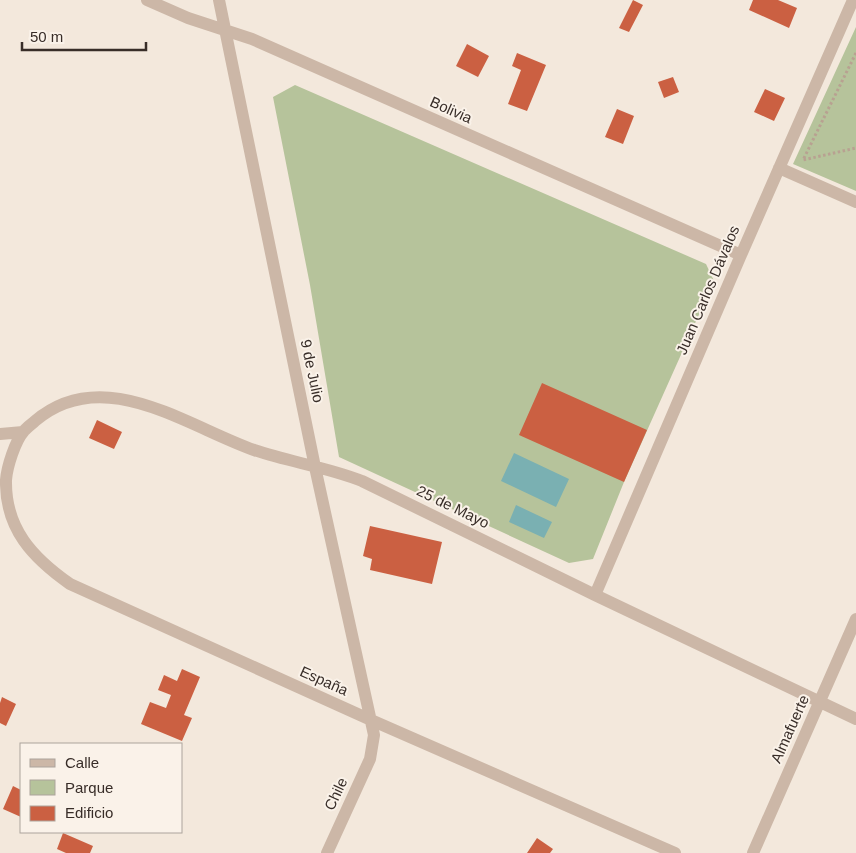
<svg xmlns="http://www.w3.org/2000/svg" width="856" height="853" viewBox="0 0 856 853" font-family="Arial,sans-serif">
	<style>
		.green { fill: #b6c39b }
		.water { fill: #7ab0b2 }
		.building { fill: #cb6042 }
		.lines { fill: none; stroke-linecap: round; stroke-linejoin: round }
		.path { stroke: #b8a191; stroke-width: 3; stroke-dasharray: 2.5 2.5; stroke-linecap: butt }
		.minor { stroke: #ccb7a7; stroke-width: 12 }
		.labels { text-anchor: middle; stroke-width: 4; stroke-linejoin: round; paint-order: stroke }
		.street-label { font-size: 15px; fill: #382d28; stroke: #faf2e9 }
	</style>
	<rect width="100%" height="100%" fill="#f3e8dc"/>
	<path class="green" d="M 856,27 L 856,191 L 793,164 Z
		M 295,85 L 706,264 L 714,281 L 624,482 L 593,559 L 569,563 L 339,457 L 310,285 L 273,97 Z"/>
	<path class="water" d="M 514,453 L 569,479 L 556,507 L 501,481 Z
		M 516,505 L 552,522 L 544,538 L 509,522 Z"/>
	<path class="building" d="M 633,0 L 643,5 L 629,32 L 619,28 Z
		M 753,0 L 778,0 L 797,8 L 789,28 L 749,10 Z
		M 467,44 L 489,56 L 478,77 L 456,66 Z
		M 517,53 L 546,65 L 527,111 L 508,104 L 521,70 L 512,66 Z
		M 673,77 L 679,92 L 664,98 L 658,82 Z
		M 765,89 L 785,98 L 774,121 L 754,112 Z
		M 617,109 L 634,116 L 623,144 L 605,137 Z
		M 542,383 L 647,430 L 624,482 L 519,435 Z
		M 97,420 L 122,432 L 114,449 L 89,438 Z
		M 370,526 L 442,542 L 432,584 L 370,570 L 372,559 L 363,556 Z
		M 182,669 L 200,677 L 184,715 L 192,718 L 182,741 L 141,724 L 150,702 L 166,708 L 171,695 L 158,690 L 164,675 L 177,681 Z
		M 2,697 L 16,704 L 6,726 L 0,723 L 0,703 Z
		M 13,786 L 21,790 L 21,817 L 3,809 Z
		M 63,833 L 93,846 L 90,853 L 66,853 L 57,849 Z
		M 537,838 L 553,849 L 550,853 L 527,853 Z"/>
	<g class="lines">
		<path class="path" d="M 856,53 L 803,160 L 856,148"/>
		<path class="minor" d="M 147,0 L 188,18 L 252,39 L 741,255
			M 219,0 L 315,467 L 374,735 L 370,759 L 327,853
			M 779,168 L 856,202
			M 0,434 L 23,432
			M 595,595 L 741,255 L 853,0
			M 675,853 L 371,720 L 70,584 C 33,558 5,529 6,480 C 7,467 15,441 24,431 C 27,427 32,424 35,421 C 103,363 186,426 254,450 C 289,462 327,467 362,481 L 595,595 L 856,719
			M 753,853 L 856,619"/>
	</g>
	<g class="labels">
		<g class="street-label">
			<text transform="translate(451 110) rotate(24)" y="5">Bolivia</text>
			<text transform="translate(708 290) rotate(-67)" y="5">Juan Carlos Dávalos</text>
			<text transform="translate(312 371) rotate(78)" y="5">9 de Julio</text>
			<text transform="translate(453 507) rotate(26)" y="5">25 de Mayo</text>
			<text transform="translate(324 681) rotate(24)" y="5">España</text>
			<text transform="translate(790 729) rotate(-66)" y="5">Almafuerte</text>
			<text transform="translate(336 794) rotate(-65)" y="5">Chile</text>
		</g>
	</g>
	<rect x="20" y="743" width="162" height="90" fill="#faf2e9" stroke="#aca39c"/>
	<rect x="30" y="759" width="25" height="8" fill="#ccb7a7" stroke="#aca39c"/>
	<text x="65" y="768" font-size="15" fill="#382d28">Calle</text>
	<rect x="30" y="780" width="25" height="15" fill="#b6c39b" stroke="#aca39c"/>
	<text x="65" y="793" font-size="15" fill="#382d28">Parque</text>
	<rect x="30" y="806" width="25" height="15" fill="#cb6042" stroke="#aca39c"/>
	<text x="65" y="818" font-size="15" fill="#382d28">Edificio</text>
	<path d="M22 42v8h124v-8" fill="none" stroke="#382d28" stroke-width="2.5"/>
	<text x="30" y="42" font-size="15" fill="#382d28" stroke="#faf2e9" stroke-width="4" paint-order="stroke">50 m</text>
</svg>
